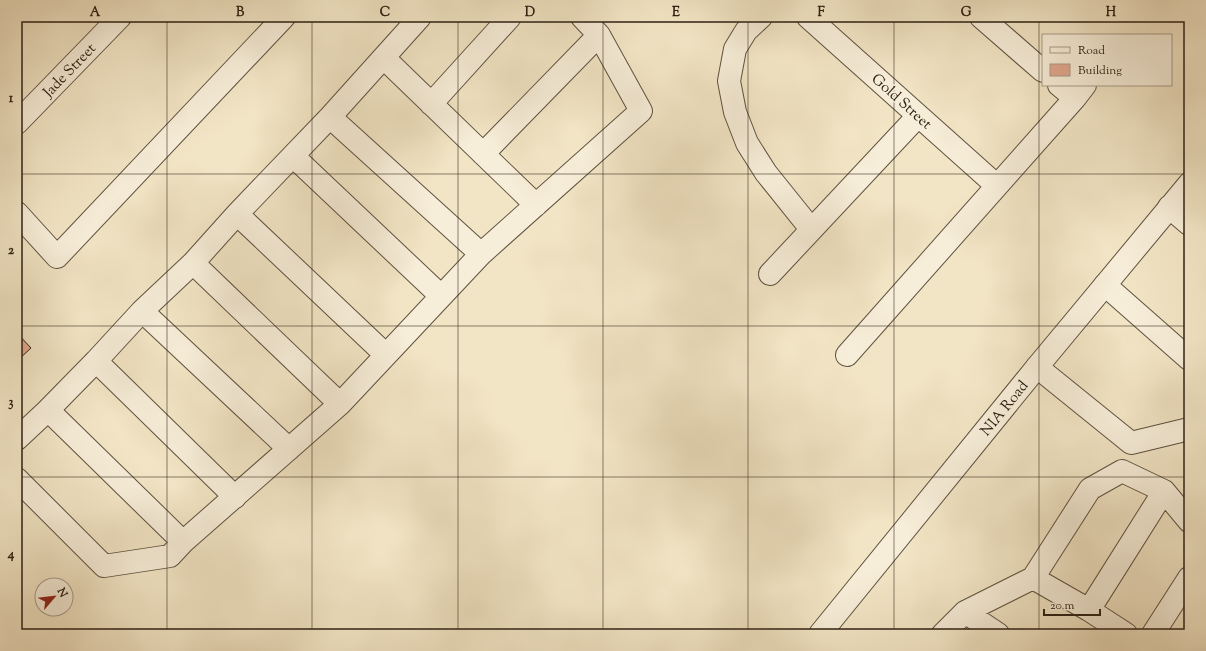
<svg xmlns="http://www.w3.org/2000/svg" width="1206" height="651" viewBox="0 0 1206 651" font-family="'Sorts Mill Goudy',serif">
	<style>
		.building { fill: #e2a88f; stroke: #2e2013 }
		.lines { fill: none; stroke-linecap: round; stroke-linejoin: round }
		.minor-casing { stroke: #5f5140; stroke-width: 24 }
		.tertiary-casing { stroke: #5f5140; stroke-width: 24 }
		.minor { stroke: #f7eed9; stroke-width: 22 }
		.tertiary { stroke: #f7eed9; stroke-width: 22 }
		.grid { fill: none; stroke: #2e2013; stroke-width: 1; stroke-opacity: 0.55 }
		.labels { text-anchor: middle; stroke-width: 3; stroke-linejoin: round; paint-order: stroke }
		.street-label { font-size: 15px; fill: #2e2013; stroke: #f7eed9 }
		.neatline { fill: none; stroke: #2e2013; stroke-width: 1.5 }
		.grid-label { font-size: 13px; text-anchor: middle; font-weight: bold; fill: #2e2013 }
	</style>
	<rect width="100%" height="100%" fill="#f2e5c5"/>
	<filter id="stains"><feTurbulence type="fractalNoise" baseFrequency=".005" numOctaves="4"/><feColorMatrix values="0 0 0 0 .2 0 0 0 0 .09 0 0 0 0 .02 0 0 0 .5 -.17"/></filter>
	<radialGradient id="worn" r=".72"><stop offset=".6" stop-color="#630" stop-opacity="0"/><stop offset="1" stop-color="#630" stop-opacity=".3"/></radialGradient>
	<path class="building" d="M 17,333 L 31,348 L 17,361 Z"/>
	<g class="lines">
		<g class="minor-casing">
			<path id="minor" d="M 761,17 L 746,31 L 735,49 L 729,81 L 735,112 L 747,143 L 766,173 L 811,229
				M 808,17 L 996,185
				M 981,17 L 1043,71
				M 384,58 L 536,205
				M 1059,85 L 1075,98
				M 431,104 L 510,17
				M 330,117 L 420,17
				M 17,123 L 120,17
				M 483,154 L 599,35
				M 293,156 L 441,296
				M 1169,207 L 1189,224
				M 17,213 L 57,257 L 284,17
				M 237,214 L 386,355
				M 481,254 L 641,111 L 599,35 L 582,17
				M 193,263 L 340,404
				M 770,274 L 918,116
				M 1105,285 L 1189,359
				M 142,311 L 289,449
				M 847,355 L 1075,98 L 1085,85
				M 96,361 L 235,497
				M 1037,367 L 1131,443 L 1189,429
				M 48,410 L 183,542
				M 17,439 L 48,410 L 96,361 L 142,311 L 193,263 L 237,214 L 330,117 L 481,254 L 340,404 L 183,542 L 170,556 L 104,566 L 17,479
				M 1033,578 L 1089,610 L 1126,634
				M 1089,610 L 1164,491
				M 965,612 L 998,634
				M 943,634 L 965,612 L 1033,578 L 1090,489 L 1122,471 L 1164,491 L 1189,521
				M 1153,634 L 1189,578"/>
		</g>
		<g class="tertiary-casing">
			<path id="tertiary" d="M 820,634 L 1037,367 L 1189,184"/>
		</g>
		<use href="#minor" class="minor"/>
		<use href="#tertiary" class="tertiary"/>
	</g>
	<path class="grid" d="M 167,17 L 167,634M 312,17 L 312,634M 458,17 L 458,634M 603,17 L 603,634M 748,17 L 748,634M 894,17 L 894,634M 1039,17 L 1039,634M 17,174 L 1189,174M 17,326 L 1189,326M 17,477 L 1189,477"/>
	<g class="labels">
		<g class="street-label">
			<text transform="translate(69 70) rotate(-46)" y="5">Jade Street</text>
			<text transform="translate(902 101) rotate(42)" y="5">Gold Street</text>
			<text transform="translate(1004 408) rotate(-51)" y="5">NIA Road</text>
		</g>
	</g>
	<rect width="1206" height="651" fill="none" stroke="#f2e5c5" stroke-width="44"/>
	<rect x="1042" y="34" width="130" height="52" fill="#f7eed9" stroke="#a79c8a"/>
	<rect x="1050" y="47" width="20" height="6" fill="#f7eed9" stroke="#a79c8a"/>
	<text x="1078" y="54" font-size="12" fill="#2e2013">Road</text>
	<rect x="1050" y="64" width="20" height="12" fill="#e2a88f" stroke="#a79c8a"/>
	<text x="1078" y="74" font-size="12" fill="#2e2013">Building</text>
	<g transform="translate(54 597) rotate(62)"><circle r="19" fill="#f7eed9" stroke="#a79c8a"/>
	<path d="M0-3L7 15L0 10L-7 15Z" fill="#8f2418"/>
	<text y="-6" font-size="11" font-weight="bold" text-anchor="middle" fill="#2e2013">N</text>
	</g>
	<path d="M1044 609v6h56v-6" fill="none" stroke="#2e2013" stroke-width="2"/>
	<text x="1050" y="609" font-size="12" fill="#2e2013" stroke="#f7eed9" stroke-width="3" paint-order="stroke">20 m</text>
	<rect x="22" y="22" width="1162" height="607" class="neatline"/>
	<g class="grid-label">
		<text x="95" y="16">A</text>
		<text x="240" y="16">B</text>
		<text x="385" y="16">C</text>
		<text x="530" y="16">D</text>
		<text x="676" y="16">E</text>
		<text x="821" y="16">F</text>
		<text x="966" y="16">G</text>
		<text x="1111" y="16">H</text>
		<text x="11" y="102">1</text>
		<text x="11" y="254">2</text>
		<text x="11" y="406">3</text>
		<text x="11" y="558">4</text>
	</g>
	<rect width="100%" height="100%" filter="url(#stains)"/>
	<rect width="100%" height="100%" fill="url(#worn)"/>
</svg>
